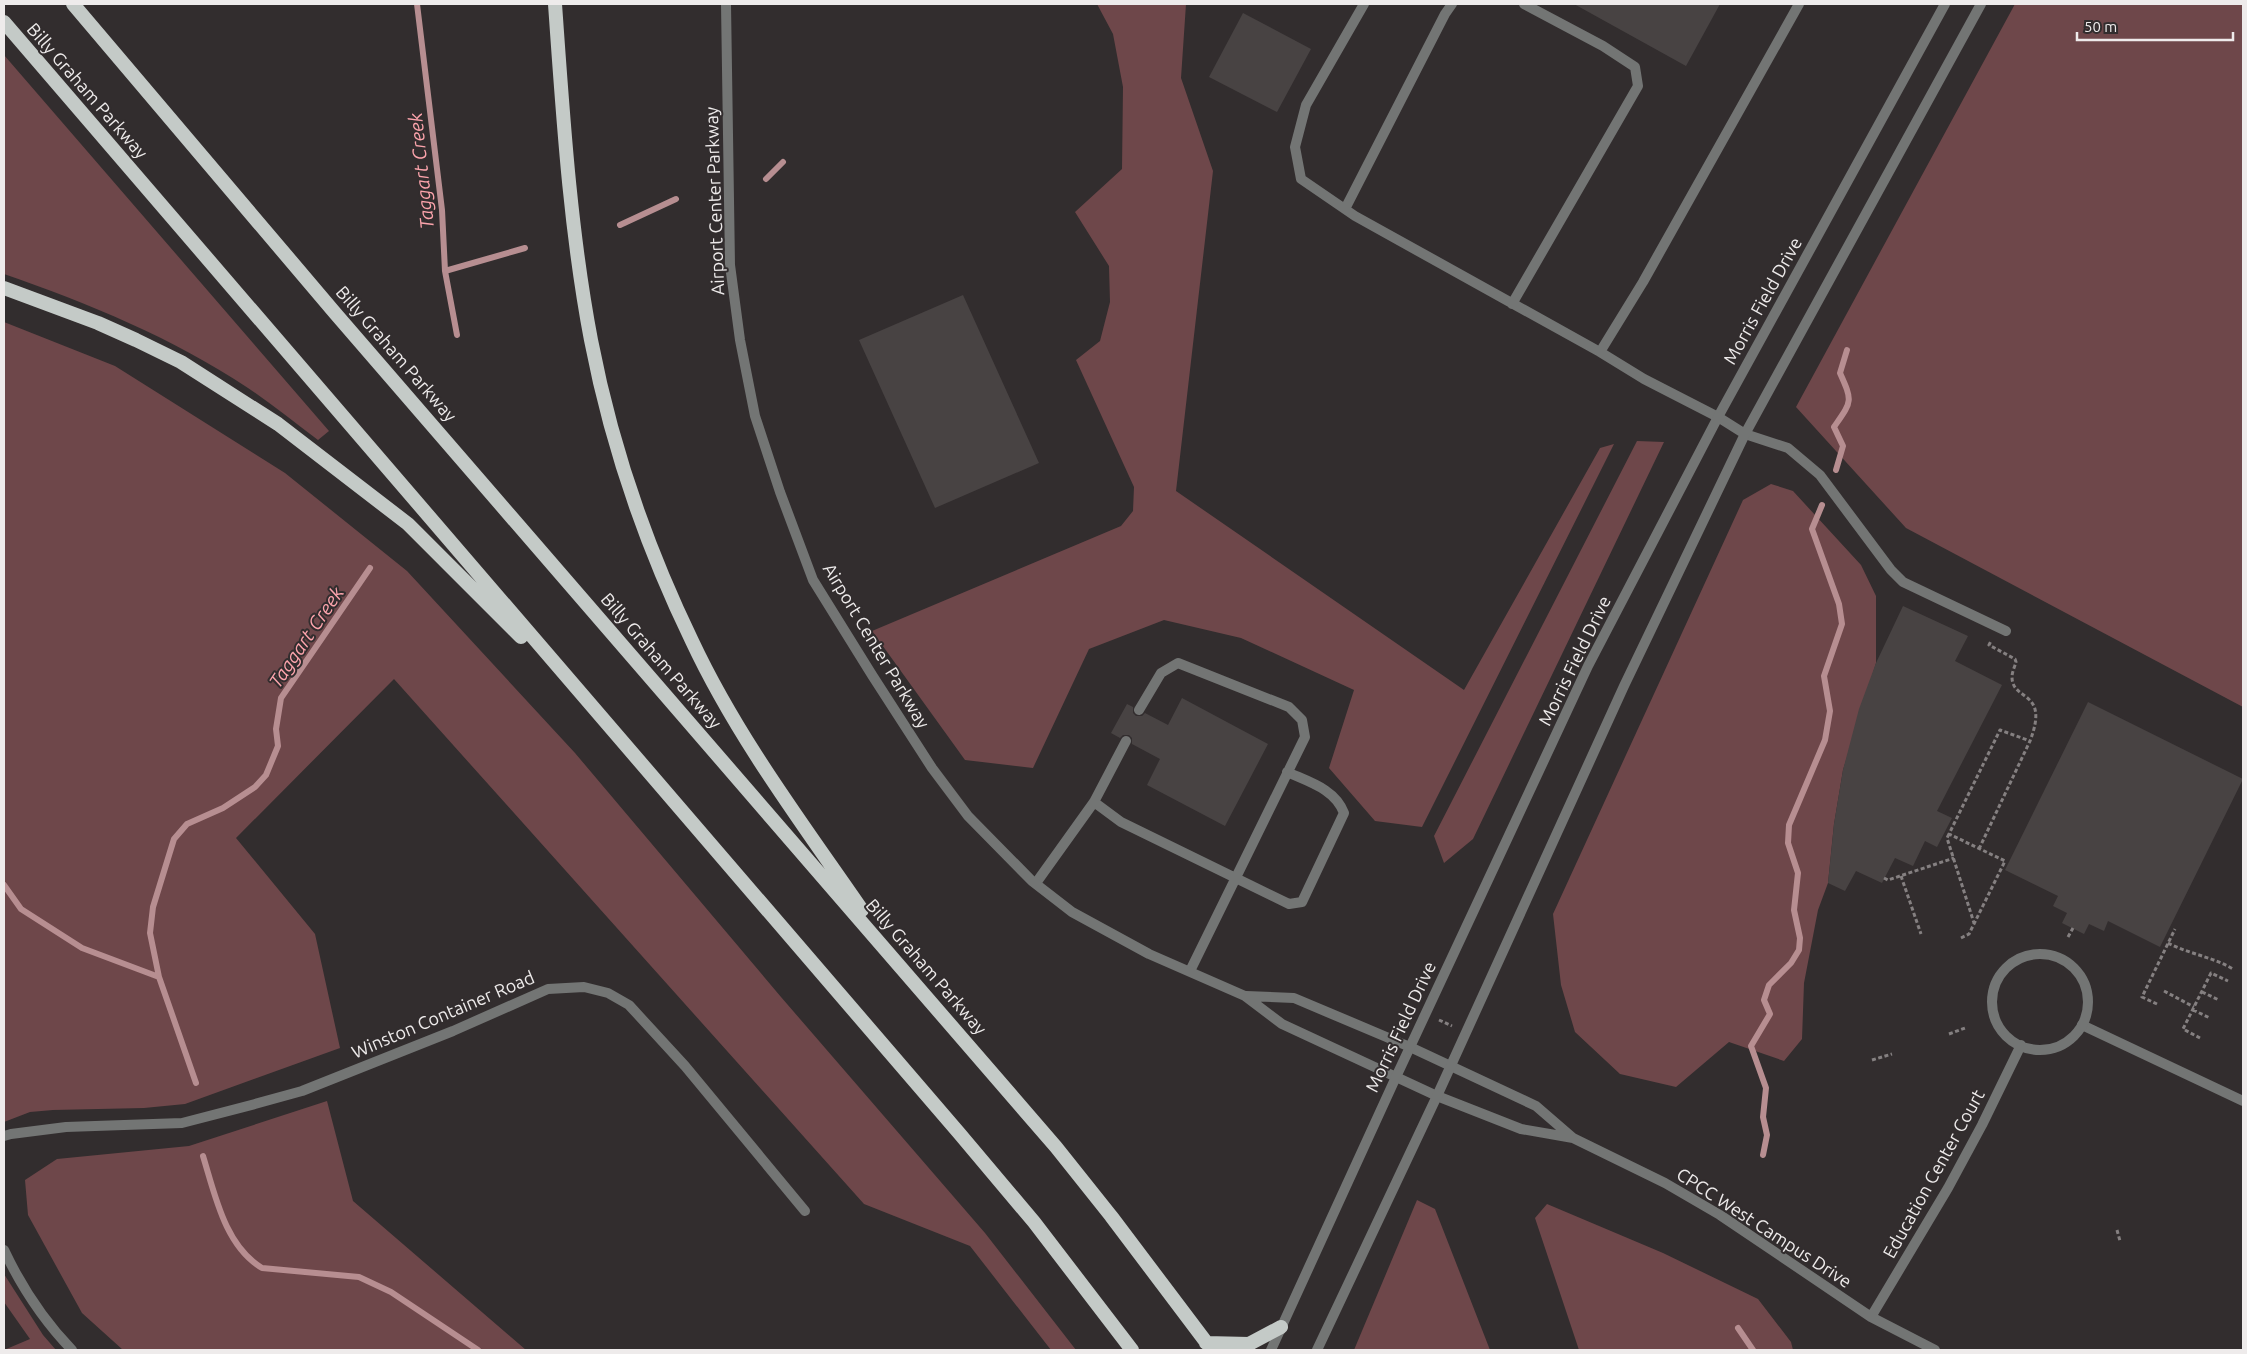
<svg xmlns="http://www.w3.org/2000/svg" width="2247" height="1354" viewBox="0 0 2247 1354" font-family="Ubuntu,sans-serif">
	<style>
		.green { fill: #6e474a }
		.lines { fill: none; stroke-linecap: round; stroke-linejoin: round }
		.stream { stroke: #b78e91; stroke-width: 6 }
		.building { fill: #484343 }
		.path { stroke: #858081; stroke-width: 3; stroke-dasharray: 4 2.5; stroke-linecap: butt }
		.service { stroke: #737574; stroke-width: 10 }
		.minor { stroke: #737574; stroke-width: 10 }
		.tertiary { stroke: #737574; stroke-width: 10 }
		.trunk { stroke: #c4cac7; stroke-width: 14 }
		.labels { text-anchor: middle; stroke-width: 4; stroke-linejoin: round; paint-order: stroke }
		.street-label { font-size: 18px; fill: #eeebeb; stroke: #322d2e }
		.water-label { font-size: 19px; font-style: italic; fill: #fca4ac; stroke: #322d2e }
	</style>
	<rect width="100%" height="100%" fill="#322d2e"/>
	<path class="green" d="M 1097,4 L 1186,4 L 1181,78 L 1213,171 L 1176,491 L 1464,690 L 1600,448 L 1614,444 L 1422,827 L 1375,821 L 1329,768 L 1354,690 L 1241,638 L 1164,620 L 1089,649 L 1033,768 L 965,760 L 872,631 L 1121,526 L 1133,511 L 1134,487 L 1076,360 L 1100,341 L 1110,302 L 1109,266 L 1075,212 L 1122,169 L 1123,87 L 1113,34 Z
		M 2015,4 L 2243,4 L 2243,707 L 1906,528 L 1796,407 Z
		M 4,55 L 329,431 L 318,440 C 295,423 272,404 248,388 C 173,338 88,303 4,274 Z
		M 4,322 L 115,366 L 285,473 L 407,571 L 575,753 L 781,997 L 985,1233 L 1076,1350 L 1051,1350 L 970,1246 L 864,1204 L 394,679 L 236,838 L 315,934 L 340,1048 L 185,1104 L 144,1108 L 53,1110 L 30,1112 L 4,1122 Z
		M 1637,441 L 1664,442 L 1473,839 L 1444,863 L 1434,836 Z
		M 1771,484 L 1793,491 L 1861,565 L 1876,596 L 1876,663 L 1843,770 L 1834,824 L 1828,883 L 1818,910 L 1804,983 L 1802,1039 L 1784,1061 L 1729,1042 L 1676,1087 L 1620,1074 L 1575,1032 L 1561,985 L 1553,914 L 1743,500 Z
		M 327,1101 L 353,1201 L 526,1350 L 123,1350 L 82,1313 L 28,1215 L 25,1180 L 57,1159 L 189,1146 Z
		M 1417,1200 L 1435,1209 L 1490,1350 L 1354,1350 Z
		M 1547,1204 L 1663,1253 L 1758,1299 L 1791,1342 L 1793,1350 L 1579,1350 L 1535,1218 Z
		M 4,1274 L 43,1335 L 56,1350 L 4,1350 L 30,1339 L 4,1302 Z"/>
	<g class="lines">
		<path class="stream" d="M 417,4 L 442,210 L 445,271 L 457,335
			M 766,179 L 783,162
			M 620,225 L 676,199
			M 445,271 L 525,248
			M 1836,470 L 1843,446 L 1834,427 C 1852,401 1853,402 1840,373 L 1847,350
			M 4,885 L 21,909 L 82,948 L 159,977
			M 196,1083 L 159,977 L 150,933 L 153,907 L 174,839 L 187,824 L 223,808 L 255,787 L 266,775 L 278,746 L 276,729 L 281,698 L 370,568
			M 1763,1155 L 1767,1135 L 1763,1117 L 1766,1088 L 1751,1046 L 1770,1014 L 1764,1000 L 1769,985 L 1791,963 L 1799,950 L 1800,938 L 1794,910 L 1798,873 L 1788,843 L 1789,825 L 1825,740 L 1830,711 L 1824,676 L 1842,624 L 1839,604 L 1812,529 L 1822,505
			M 203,1156 C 215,1195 225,1246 262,1268 L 359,1277 L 391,1292 L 478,1350
			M 1738,1328 L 1753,1350"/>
	</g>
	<path class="building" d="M 1574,4 L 1720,4 L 1686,66 Z
		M 1243,13 L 1311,49 L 1277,112 L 1209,77 Z
		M 963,295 L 1039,463 L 935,508 L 859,340 Z
		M 1903,606 L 1968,636 L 1955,661 L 2002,685 L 1937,811 L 1952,818 L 1937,847 L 1925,841 L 1913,866 L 1895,858 L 1882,883 L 1856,871 L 1845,891 L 1828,883 L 1834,824 L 1843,770 L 1859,709 L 1876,663 Z
		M 1182,698 L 1268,744 L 1225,826 L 1147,785 L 1160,759 L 1132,744 L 1132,738 L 1129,735 L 1123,735 L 1120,738 L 1111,733 L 1127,704 L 1133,707 L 1133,713 L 1136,716 L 1142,716 L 1145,713 L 1168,725 Z
		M 2088,702 L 2243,779 L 2160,947 L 2108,921 L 2104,931 L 2089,924 L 2084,934 L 2062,923 L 2067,913 L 2053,906 L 2058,896 L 2005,870 Z"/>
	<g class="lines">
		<path class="path" d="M 1949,834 L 1947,838 L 1974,923
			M 1979,849 L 2030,741 C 2050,689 2012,702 2012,677 C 2012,672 2015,666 2016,662 L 2015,659 L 1989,645 L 1991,641
			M 1901,876 L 1921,934
			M 1884,878 L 1888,880 L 1954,858
			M 2068,937 L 2073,928
			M 1961,938 L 1969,934 L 2005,861 L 1949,834 L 2000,730 L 2030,741
			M 2168,943 C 2189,954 2213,957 2233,969
			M 2164,991 L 2194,1007
			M 2202,992 L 2219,1000
			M 2157,1004 L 2142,997 L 2175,929
			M 2193,1010 L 2210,1018
			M 1439,1020 L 1452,1026
			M 1949,1034 L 1965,1028
			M 2200,1038 L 2183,1029 L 2211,973 L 2228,981
			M 1872,1060 L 1892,1054
			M 2117,1230 L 2120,1241"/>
		<path class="service" d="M 1364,4 L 1306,105 L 1295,147 L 1301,179 L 1355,216 L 1600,352
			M 1345,209 L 1445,14 L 1452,4
			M 1512,304 L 1638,86 L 1635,67 L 1603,46 L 1524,4
			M 1718,417 L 1644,379 L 1600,352 L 1643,282 L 1799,4
			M 1745,434 L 1788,448 L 1820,475 L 1891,570 L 1903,582 L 2006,631
			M 1139,710 L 1161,673 L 1178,663 L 1289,707 L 1302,720 L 1305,737 L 1190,971
			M 1094,802 L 1121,822 L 1289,904 L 1302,902 L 1344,813 C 1335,789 1309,782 1287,772
			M 1036,883 L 1094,802 L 1126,741
			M 2082,1025 L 2243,1101
			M 4,1136 L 11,1134 L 66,1127 L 182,1123 L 255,1104 L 302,1091 L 453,1031 L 548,989 L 584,987 L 608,993 L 629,1005 L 685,1066 L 805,1211"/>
		<path class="minor" d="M 726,4 L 730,265 L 740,340 L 755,416 L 780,492 L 813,580 L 872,675 L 932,768 L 968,816 L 1032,881 L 1072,912 L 1149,954 L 1245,996 L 1282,1024 L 1437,1096 L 1521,1129 L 1573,1138
			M1992 1002a48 48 0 1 1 96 0a48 48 0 1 1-96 0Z
			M 1246,996 L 1294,998 L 1410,1047 L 1536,1106 L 1573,1138 L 1665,1183 L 1720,1215 L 1871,1317 L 1935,1350
			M 4,1250 C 21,1286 45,1322 72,1350
			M 1871,1317 L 1948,1188 L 1982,1125 L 2021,1045"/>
		<path class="tertiary" d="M 1718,417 L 1745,434
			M 1271,1350 L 1396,1077 L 1588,666 L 1718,417 L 1945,4
			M 1317,1350 L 1437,1096 L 1624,686 L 1745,434 L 1981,4"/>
		<path class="trunk" d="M 73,4 L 335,313 L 1056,1147 L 1111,1216 L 1212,1350
			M 555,4 C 563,116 570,230 591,340 C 611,444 646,546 692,641 C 737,737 802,823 862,910
			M 4,22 L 959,1133 L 1034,1222 L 1132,1350
			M 4,288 L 98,323 L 136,340 L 181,362 L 278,424 L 408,524 L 521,637
			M 1206,1343 L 1249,1344 L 1281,1327"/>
	</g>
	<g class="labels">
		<g class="street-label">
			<text transform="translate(87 91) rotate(49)" y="6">Billy Graham Parkway</text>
			<text transform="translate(715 201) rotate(-92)" y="6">Airport Center Parkway</text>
			<text transform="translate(1763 301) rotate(-61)" y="6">Morris Field Drive</text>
			<text transform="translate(396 354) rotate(49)" y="6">Billy Graham Parkway</text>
			<text transform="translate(876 646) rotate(59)" y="6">Airport Center Parkway</text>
			<text transform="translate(661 661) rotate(49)" y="6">Billy Graham Parkway</text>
			<text transform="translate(1575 661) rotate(-64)" y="6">Morris Field Drive</text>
			<text transform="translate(926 967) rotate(49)" y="6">Billy Graham Parkway</text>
			<text transform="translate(443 1015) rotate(-23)" y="6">Winston Container Road</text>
			<text transform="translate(1401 1027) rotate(-65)" y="6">Morris Field Drive</text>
			<text transform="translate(1934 1174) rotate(-61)" y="6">Education Center Court</text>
			<text transform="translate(1764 1228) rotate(33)" y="6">CPCC West Campus Drive</text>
		</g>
		<g class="water-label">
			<text transform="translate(421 171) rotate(-96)" y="7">Taggart Creek</text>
			<text transform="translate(306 637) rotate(-56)" y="7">Taggart Creek</text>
		</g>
	</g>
	<rect width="2247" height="1354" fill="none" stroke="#eeebeb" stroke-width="10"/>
	<path d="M2077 32v8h156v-8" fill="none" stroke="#eeebeb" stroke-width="2.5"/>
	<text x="2084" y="32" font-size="15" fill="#eeebeb" stroke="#322d2e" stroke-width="4" paint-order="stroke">50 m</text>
</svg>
